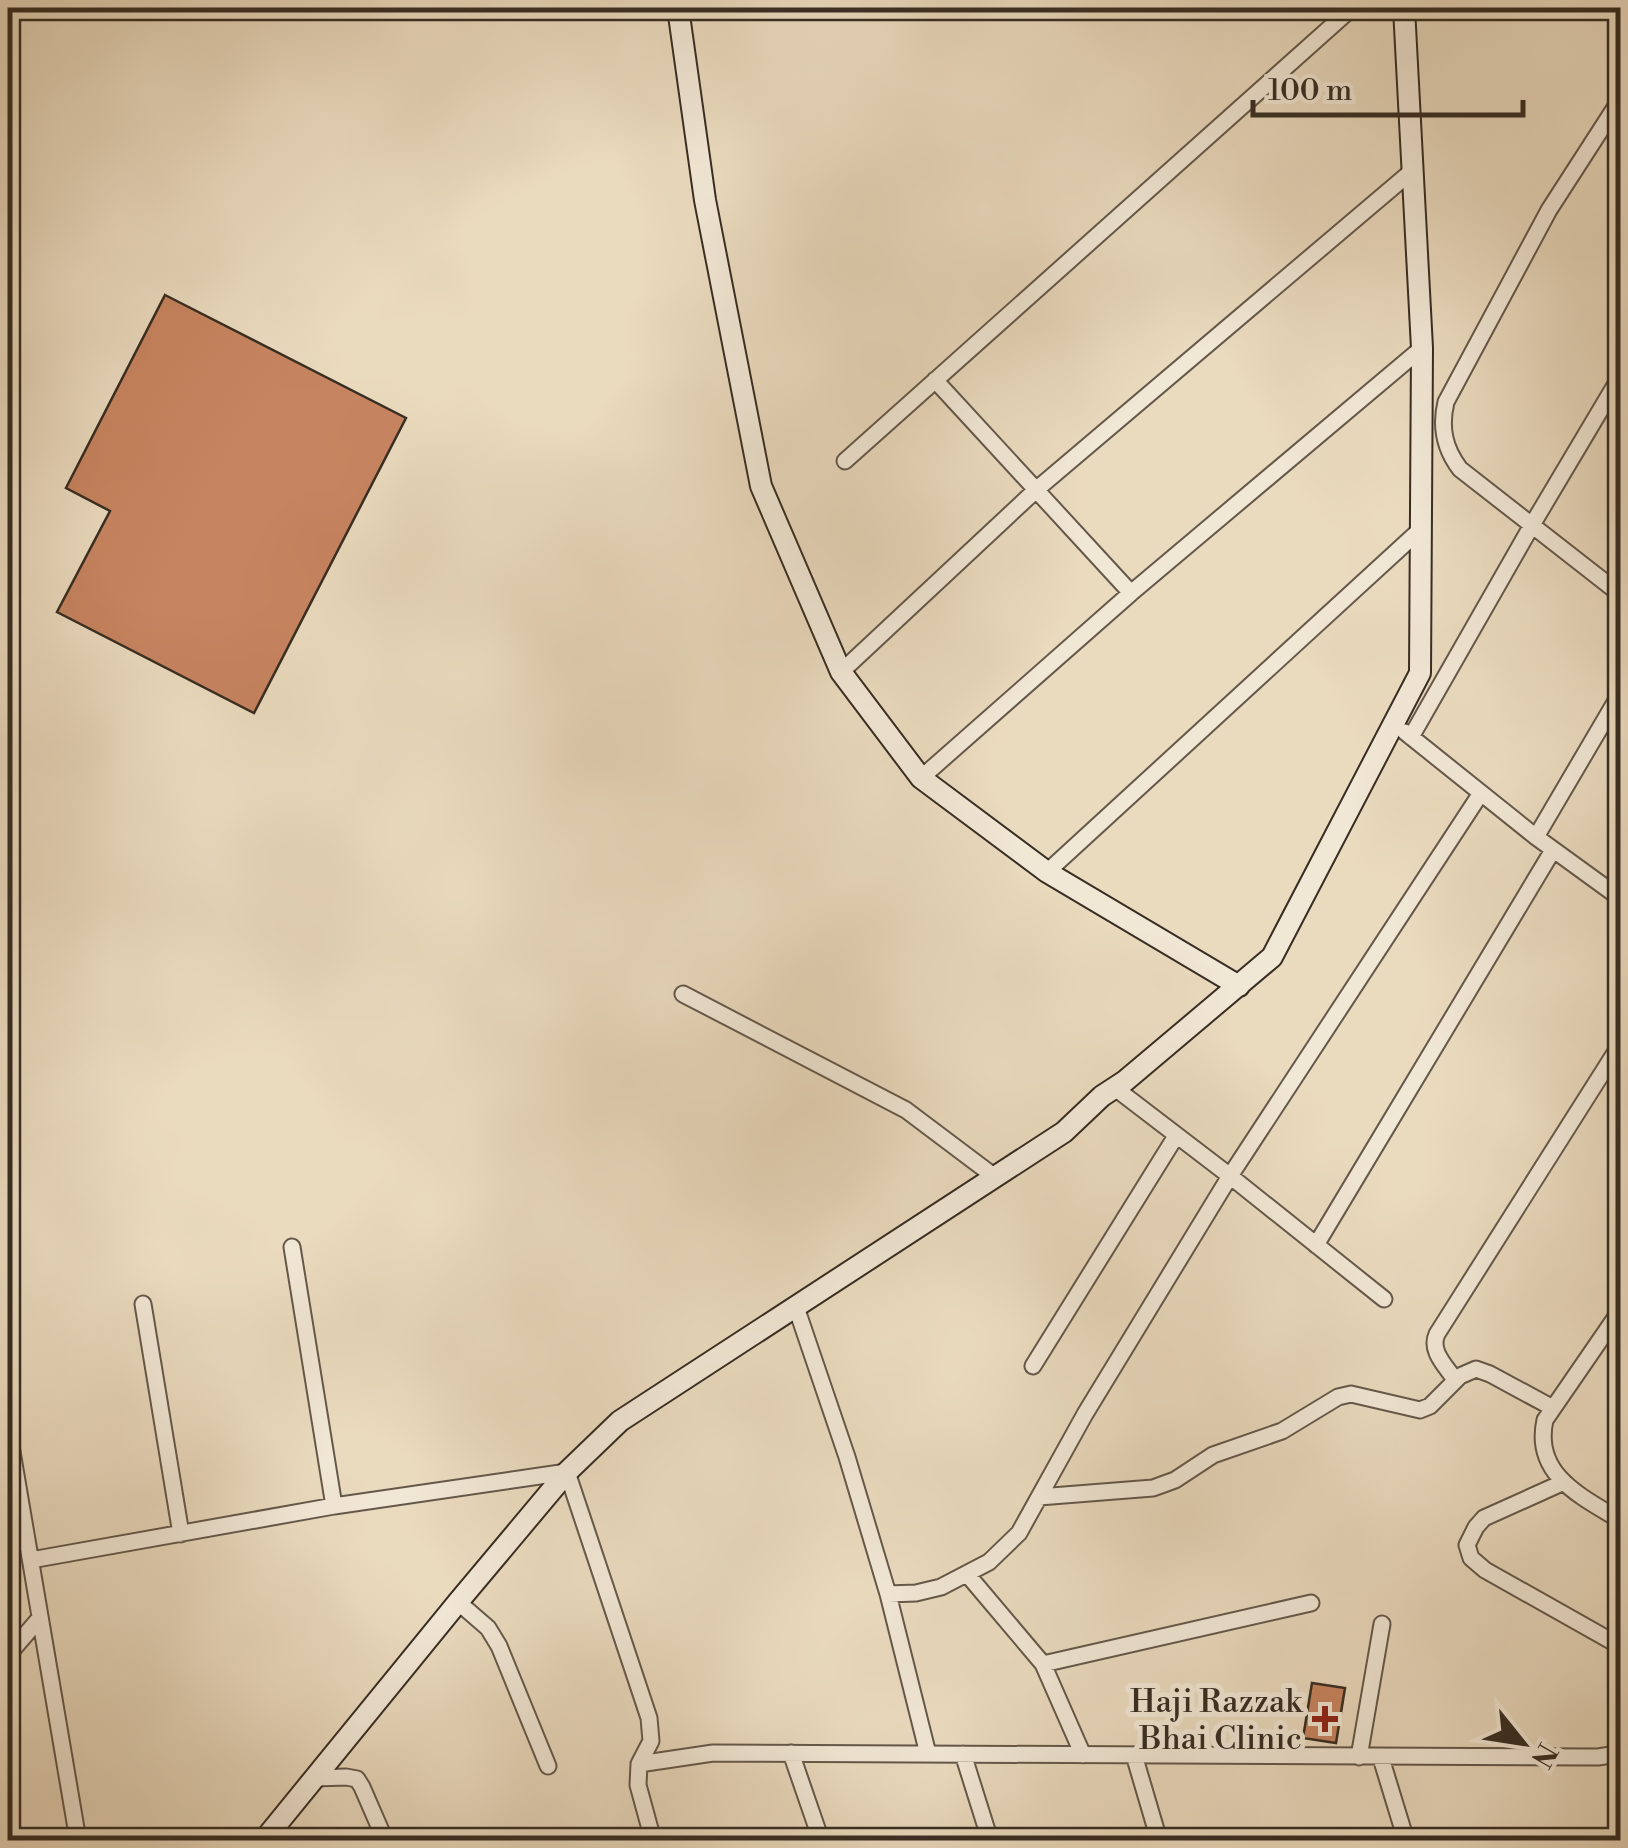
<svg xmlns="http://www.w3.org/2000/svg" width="1628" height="1848" viewBox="0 0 1628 1848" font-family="'Libre Bodoni',serif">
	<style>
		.building { fill: #c78460; stroke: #372d23; stroke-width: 2.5 }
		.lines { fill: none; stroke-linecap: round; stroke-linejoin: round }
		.street-casing { stroke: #64584a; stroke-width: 19 }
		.secondary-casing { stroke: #372d23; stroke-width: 24 }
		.street { stroke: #f1e7d5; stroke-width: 15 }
		.secondary { stroke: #f1e7d5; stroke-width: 20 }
		.rail-casing { stroke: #372d23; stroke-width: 9 }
		.rail { stroke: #f1e7d5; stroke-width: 5; stroke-dasharray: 15; stroke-linecap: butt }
		.poi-dot { fill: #8f2418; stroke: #f1e7d5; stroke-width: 4 }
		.labels { text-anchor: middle; stroke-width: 10; stroke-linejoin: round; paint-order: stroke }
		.poi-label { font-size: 32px; fill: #372d23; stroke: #f1e7d5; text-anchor: end }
	</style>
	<rect width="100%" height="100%" fill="#eadabe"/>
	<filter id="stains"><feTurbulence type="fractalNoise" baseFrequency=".002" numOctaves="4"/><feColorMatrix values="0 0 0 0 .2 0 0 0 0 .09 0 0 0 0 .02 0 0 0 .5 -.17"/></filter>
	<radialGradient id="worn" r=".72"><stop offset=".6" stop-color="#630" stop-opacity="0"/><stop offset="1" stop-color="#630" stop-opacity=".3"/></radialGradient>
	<path class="building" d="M 165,295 L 406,418 L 254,713 L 57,612 L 110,511 L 66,488 Z
		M 1312,1683 L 1345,1688 L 1336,1743 L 1303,1738 Z"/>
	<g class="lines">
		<g class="street-casing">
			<path id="street" d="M 1620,100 L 1549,210 L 1446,402 C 1440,427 1444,448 1460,469 L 1620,594
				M 935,380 L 1131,593
				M 845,461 L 1352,8
				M 841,672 L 1037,489 L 1412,171
				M 1405,732 L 1536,837 L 1620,898
				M 1411,737 L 1532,525 L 1620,377
				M 921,778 L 1131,593 L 1422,348
				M 1536,837 L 1620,694
				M 1047,872 L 1421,529
				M 683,994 L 906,1110 L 995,1177
				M 1115,1088 L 1230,1176 L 1384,1299
				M 1316,1245 L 1553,850
				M 292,1247 L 334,1506
				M 143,1304 L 181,1534
				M 796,1307 L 847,1457 L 888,1594 L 928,1754
				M 1620,1311 L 1545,1420 C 1533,1474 1580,1496 1620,1520
				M 1033,1366 L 1176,1136
				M 1455,1380 C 1446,1366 1429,1351 1437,1334 L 1620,1045
				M 8,1428 L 78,1840
				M 1564,1482 L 1484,1518 L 1476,1527 L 1467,1545 L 1471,1558 L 1485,1570 L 1620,1646
				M 1039,1497 L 1153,1488 L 1175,1480 L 1213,1455 L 1282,1431 L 1338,1397 L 1351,1394 L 1420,1410 L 1430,1406 L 1460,1376 L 1476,1369 L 1490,1374 L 1553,1408
				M 31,1560 L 334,1506 L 567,1472 L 649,1718 L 651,1741 L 639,1764
				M 967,1574 L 1043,1664 L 1083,1755
				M 888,1594 L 916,1593 L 941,1587 L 989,1562 L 1019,1533 L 1085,1414 L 1230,1176 L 1481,793
				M 458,1602 L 488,1628 L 499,1646 L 548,1766
				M 8,1655 L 39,1619
				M 1043,1664 L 1311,1603
				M 791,1753 L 821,1840
				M 963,1754 L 990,1840
				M 1134,1755 L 1159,1840
				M 1359,1757 L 1382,1624
				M 1381,1758 L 1406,1840
				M 315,1778 L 346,1777 L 357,1779 L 362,1787 L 385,1840
				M 653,1840 L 638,1785 L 639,1764 L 713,1753 L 1598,1757 L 1617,1754 L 1620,1751"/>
		</g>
		<g class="secondary-casing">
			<path id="secondary" d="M 678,8 L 705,200 L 761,486 L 841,672 L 921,778 L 1047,872 L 1239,986
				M 264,1840 L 458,1602 L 567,1472 L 620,1421 L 1064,1132 L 1102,1096 L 1125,1081 L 1272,957 L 1420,673 L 1422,348 L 1404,8"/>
		</g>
		<use href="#street" class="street"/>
		<use href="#secondary" class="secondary"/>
		<g class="rail-casing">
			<path id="rail" d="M 8,18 L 13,8"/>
		</g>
		<use href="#rail" class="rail"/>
	</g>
	<path class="poi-dot" d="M1320 1704h10v10h10v10h-10v10h-10v-10h-10v-10h10z"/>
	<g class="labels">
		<g class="poi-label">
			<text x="1302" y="1712">Haji Razzak<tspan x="1302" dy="37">Bhai Clinic</tspan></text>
		</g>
	</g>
	<rect width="1628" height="1848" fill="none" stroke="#eadabe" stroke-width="40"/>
	<rect x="10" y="10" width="1608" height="1828" fill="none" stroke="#372d23" stroke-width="5"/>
	<rect x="20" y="20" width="1588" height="1808" fill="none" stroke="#372d23" stroke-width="2.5"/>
	<g transform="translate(1523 1743) rotate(120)" stroke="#f1e7d5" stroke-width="8" paint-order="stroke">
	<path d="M0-8L18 38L0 25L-18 38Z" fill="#372d23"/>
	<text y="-15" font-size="28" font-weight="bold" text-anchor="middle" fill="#372d23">N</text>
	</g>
	<path d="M1253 100v15h270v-15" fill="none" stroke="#372d23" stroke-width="5"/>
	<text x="1268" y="100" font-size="30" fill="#372d23" stroke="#f1e7d5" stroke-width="8" paint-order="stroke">100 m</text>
	<rect width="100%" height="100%" filter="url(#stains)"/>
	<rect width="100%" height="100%" fill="url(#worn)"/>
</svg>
